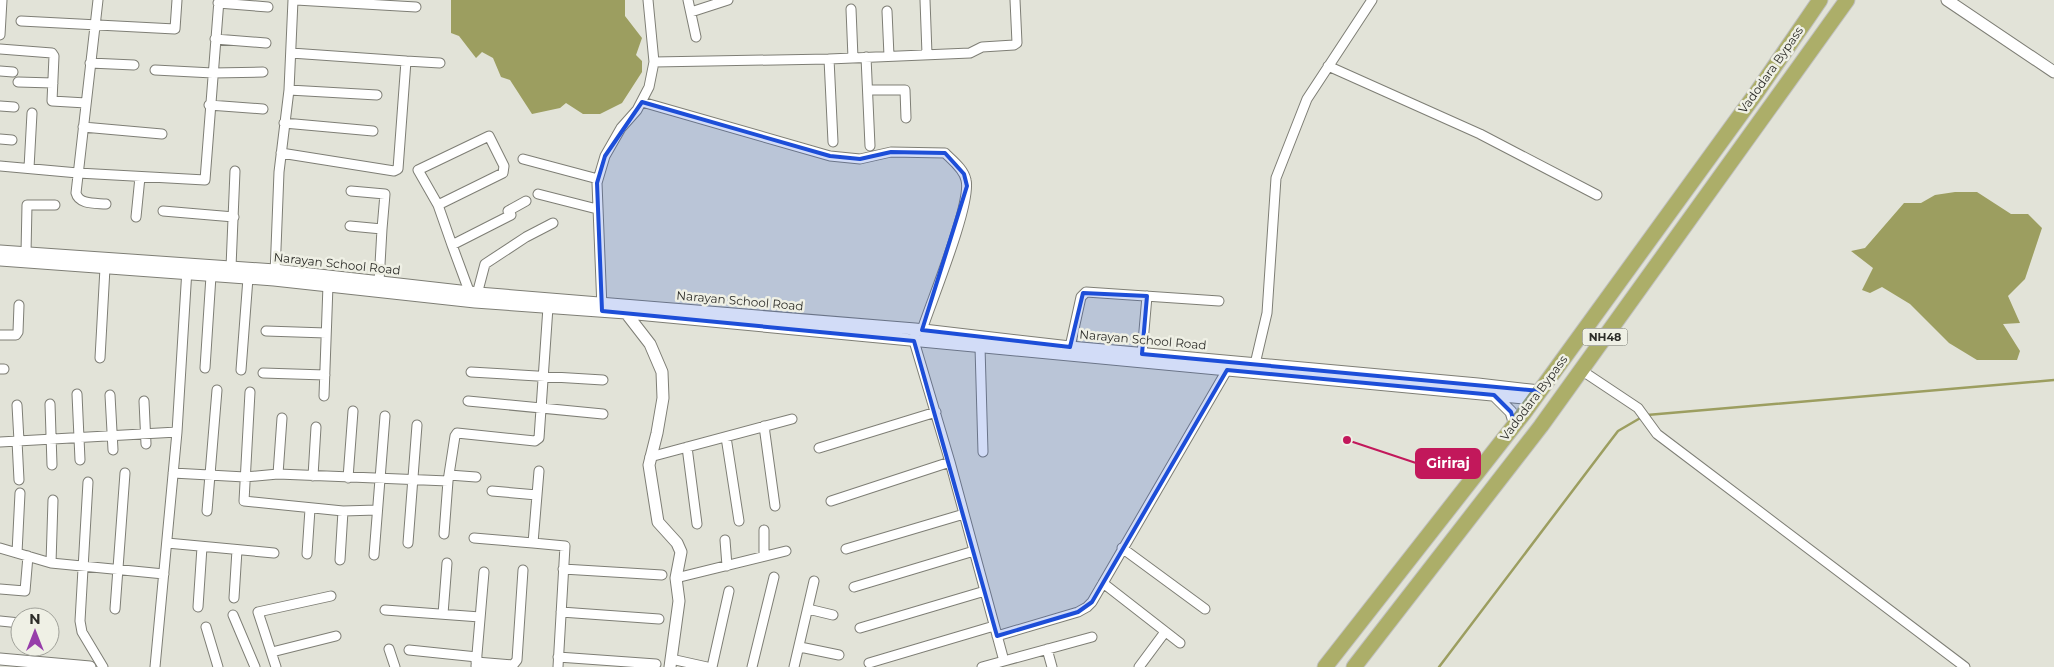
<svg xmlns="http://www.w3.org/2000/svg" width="2054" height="667" viewBox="0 0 2054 667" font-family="Montserrat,sans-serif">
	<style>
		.water { fill: #9c9e60 }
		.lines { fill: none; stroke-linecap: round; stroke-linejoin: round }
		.stream { stroke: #9c9e60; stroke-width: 2.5 }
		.street-casing { stroke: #7e7e75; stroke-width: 11 }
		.secondary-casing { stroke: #7e7e75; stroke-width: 13 }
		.highway-casing { stroke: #c0c0bf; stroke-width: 17 }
		.street { stroke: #fff; stroke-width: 9 }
		.secondary { stroke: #fff; stroke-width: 11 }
		.highway { stroke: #acae69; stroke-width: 15 }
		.marked { fill: #1d4ed8; fill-opacity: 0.2; stroke: #1d4ed8; stroke-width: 4; stroke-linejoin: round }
		.labels { text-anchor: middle; stroke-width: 5; stroke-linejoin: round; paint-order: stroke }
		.shield { fill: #eff0e5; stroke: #676861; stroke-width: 1 }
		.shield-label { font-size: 11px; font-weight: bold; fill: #2d2d29 }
		.street-label { font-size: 12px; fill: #2d2d29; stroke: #eff0e5 }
		.leader { fill: none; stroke: #c2185b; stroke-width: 2 }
		.callout-dot { fill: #c2185b; stroke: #eff0e5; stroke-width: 2 }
		.callout { fill: #c2185b; stroke: #c2185b; stroke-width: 2 }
		.callout-label { font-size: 14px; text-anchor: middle; font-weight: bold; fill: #fff }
	</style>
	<rect width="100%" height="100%" fill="#e2e3d8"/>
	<path class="water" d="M 451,0 L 625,0 L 625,16 L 642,38 L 636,55 L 642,61 L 642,72 L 622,103 L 600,114 L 583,114 L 566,103 L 560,108 L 532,114 L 510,80 L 501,77 L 493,58 L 482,52 L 476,58 L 459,36 L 451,33 Z
		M 1955,192 L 1977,192 L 2011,214 L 2028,214 L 2042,228 L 2025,279 L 2008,296 L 2020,323 L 2003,324 L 2020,351 L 2017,360 L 1977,360 L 1949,343 L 1910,304 L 1882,287 L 1870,293 L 1862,290 L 1873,268 L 1851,251 L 1865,248 L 1904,203 L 1921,203 L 1935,195 Z"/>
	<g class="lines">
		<path class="stream" d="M 1647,415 L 2054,380
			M 1439,667 L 1605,448 L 1618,431 L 1642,417"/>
		<g class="street-casing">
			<path id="street" d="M 98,0 L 76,193 C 79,205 96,203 106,204
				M 296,0 L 416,7
				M 648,0 L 654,62
				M 688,0 L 696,37
				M 925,0 L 927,54
				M 218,3 L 268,7
				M 851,9 L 853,58
				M 887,11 L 889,56
				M 691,12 L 728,0
				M 21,21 L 175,29 L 177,0
				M 0,35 L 2,0
				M 215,39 L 266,43
				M 0,49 L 52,53 L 54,56 L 52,101 L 86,103
				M 866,57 L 870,146
				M 829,59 L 833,142
				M 406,61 L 440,63
				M 90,63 L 134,65
				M 1328,66 L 1480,134 L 1597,195
				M 155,70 L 213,73 L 263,72
				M 0,71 L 13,72
				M 18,82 L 53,83
				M 289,90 L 377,95
				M 868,90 L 905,90 L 906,118
				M 642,102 L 830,156 L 860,159 L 891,152 L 945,153 C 952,160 964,169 966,180 C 972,203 931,302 922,330
				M 209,105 L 263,109
				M 0,106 L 14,107
				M 284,123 L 373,131
				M 83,127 L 162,134
				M 0,139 L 12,140
				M 281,153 L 394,171 L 398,169 L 406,61 L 291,53
				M 523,159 L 598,179
				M 0,166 L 78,173 L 205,180 L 219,0
				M 29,168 L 32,113
				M 538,194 L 597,209
				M 438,205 L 418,170 L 489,136 L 504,166 L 503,173 L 438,205 L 452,245
				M 163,211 L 234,217
				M 136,217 L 140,177
				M 350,226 L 382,229 L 385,194 L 351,191
				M 26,253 L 27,205 L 55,205
				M 231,267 L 235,171
				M 275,274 L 279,172 L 289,90 L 293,0
				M 379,282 L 382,229
				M 469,291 L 452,245 L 511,215 L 508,211 L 526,201
				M 476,298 L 485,264 L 526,237 L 553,223
				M 602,308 L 597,183 L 605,156 L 621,128 L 637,110 L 649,87 L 654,62 L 829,59 L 970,53 L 982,47 L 1014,45 L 1017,43 L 1015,0
				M 266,331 L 326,333
				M 915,334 L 914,341 L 950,462 L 1004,661
				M 0,335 L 16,335 L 18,332 L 19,305
				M 980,347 L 983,452
				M 1070,347 L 1081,297 L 1086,292 L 1219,301
				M 1142,354 L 1147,296
				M 100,358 L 105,268
				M 1255,364 L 1267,313 L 1276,178 L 1307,99 L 1372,0
				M 205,368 L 211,276
				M 0,369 L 4,369
				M 241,370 L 248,278
				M 1581,370 L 1638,408 L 1657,434 L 1965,667
				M 471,372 L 603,380
				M 263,373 L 325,375
				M 250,392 L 244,501 L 343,511 L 377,510
				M 77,394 L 80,460
				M 110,395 L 113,450
				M 324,396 L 328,285
				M 144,401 L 146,444
				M 468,401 L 603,414
				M 50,404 L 52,465
				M 17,405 L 19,441
				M 764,426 L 775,506
				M 726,437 L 739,521
				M 17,441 L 19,480
				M 0,442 L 177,432
				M 687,447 L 697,524
				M 819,448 L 936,412
				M 650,457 L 792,419
				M 539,471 L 533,543 L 565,546 L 558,667
				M 173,473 L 245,477 L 278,474 L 448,481 L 455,436 L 457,433 L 535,441 L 539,438 L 548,307
				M 278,474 L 282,418
				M 449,475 L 476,477
				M 313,476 L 316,427
				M 348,478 L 353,411
				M 88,482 L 80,621 L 82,632 L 103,667
				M 492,491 L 537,495
				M 831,501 L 950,462
				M 207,511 L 217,390
				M 444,534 L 448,481
				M 474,538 L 533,543
				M 725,540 L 727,566
				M 167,543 L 274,553
				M 408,543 L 417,425
				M 0,548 L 51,563 L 164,574
				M 1122,548 L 1205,609
				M 846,549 L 964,514
				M 17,553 L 20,493
				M 307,554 L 310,509
				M 374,555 L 385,416
				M 764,556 L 764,530
				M 340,560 L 343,511
				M 51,563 L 53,500
				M 563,569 L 662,575
				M 676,578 L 786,551
				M 1103,583 L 1180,643
				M 854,587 L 974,551
				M 0,589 L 25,591 L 28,556
				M 234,598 L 237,550
				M 198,607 L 202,547
				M 115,609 L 125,473
				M 808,609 L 833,615
				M 385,610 L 480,617
				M 561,612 L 659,619
				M 443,614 L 447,563
				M 233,615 L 255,667
				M 0,621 L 20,623
				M 206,627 L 218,667
				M 860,628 L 985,591
				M 997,636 L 1078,612 L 1087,607 L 1092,602 L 1227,370
				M 800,647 L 839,655
				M 389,649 L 395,667
				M 1047,649 L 1052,667
				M 409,650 L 477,657
				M 272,652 L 336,636
				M 558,657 L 656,664
				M 671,659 L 707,667
				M 476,662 L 513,665 L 517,660 L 523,570
				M 869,663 L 994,626
				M 476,666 L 484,572
				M 155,667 L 177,432 L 187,269
				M 276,667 L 258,612 L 331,596
				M 712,667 L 729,591
				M 752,667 L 774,577
				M 794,667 L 814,581
				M 982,667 L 1092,637
				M 1139,667 L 1165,632"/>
		</g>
		<g class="secondary-casing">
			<path id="secondary" d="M 1947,0 L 2054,72
				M 0,251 L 275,270 L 478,293 L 915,329 L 1070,347 L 1478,384 L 1540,391
				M 0,260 L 274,280 L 475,302 L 626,313 L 1534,399
				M 626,313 L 650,344 L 662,372 L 663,398 L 657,433 L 649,465 L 658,522 L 677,543 L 681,552 L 676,578 L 679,601 L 670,667
				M 1494,395 L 1511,412 L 1515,425
				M 0,659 L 90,667"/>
		</g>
		<g class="highway-casing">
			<path id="highway" d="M 1325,667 L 1524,413 L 1757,92 L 1820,0
				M 1354,667 L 1541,426 L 1847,0"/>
		</g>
		<use href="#street" class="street"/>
		<use href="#secondary" class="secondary"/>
		<use href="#highway" class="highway"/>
	</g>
	<path class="marked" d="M 642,102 L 830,156 L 860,159 L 891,152 L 945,153 L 964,174 L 967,186 L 922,330 L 1070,347 L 1083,293 L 1147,296 L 1142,354 L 1540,391 L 1515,425 L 1511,412 L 1494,395 L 1227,370 L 1092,602 L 1078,612 L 997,636 L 914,341 L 602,311 L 597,183 L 605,156 Z"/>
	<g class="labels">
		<rect class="shield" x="1582.5" y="328.5" width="45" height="17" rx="4"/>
		<g class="shield-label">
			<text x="1605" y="341">NH48</text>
		</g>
		<g class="street-label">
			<text transform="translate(1771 70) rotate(-55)" y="4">Vadodara Bypass</text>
			<text transform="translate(337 264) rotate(6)" y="4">Narayan School Road</text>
			<text transform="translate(740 301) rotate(5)" y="4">Narayan School Road</text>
			<text transform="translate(1143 340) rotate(5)" y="4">Narayan School Road</text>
			<text transform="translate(1534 398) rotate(-53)" y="4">Vadodara Bypass</text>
		</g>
	</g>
	<path class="leader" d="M1347 440L1416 463"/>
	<circle class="callout-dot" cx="1347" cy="440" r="5"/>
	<rect class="callout" x="1416" y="449" width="64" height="29" rx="5"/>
	<g class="callout-label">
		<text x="1448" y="468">Giriraj</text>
	</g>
	<g transform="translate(35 632)"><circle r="24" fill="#eff0e5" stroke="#a1a29a"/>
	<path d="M0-4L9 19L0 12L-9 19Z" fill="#973eaa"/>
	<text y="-8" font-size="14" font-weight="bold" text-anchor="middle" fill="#2d2d29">N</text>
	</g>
</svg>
